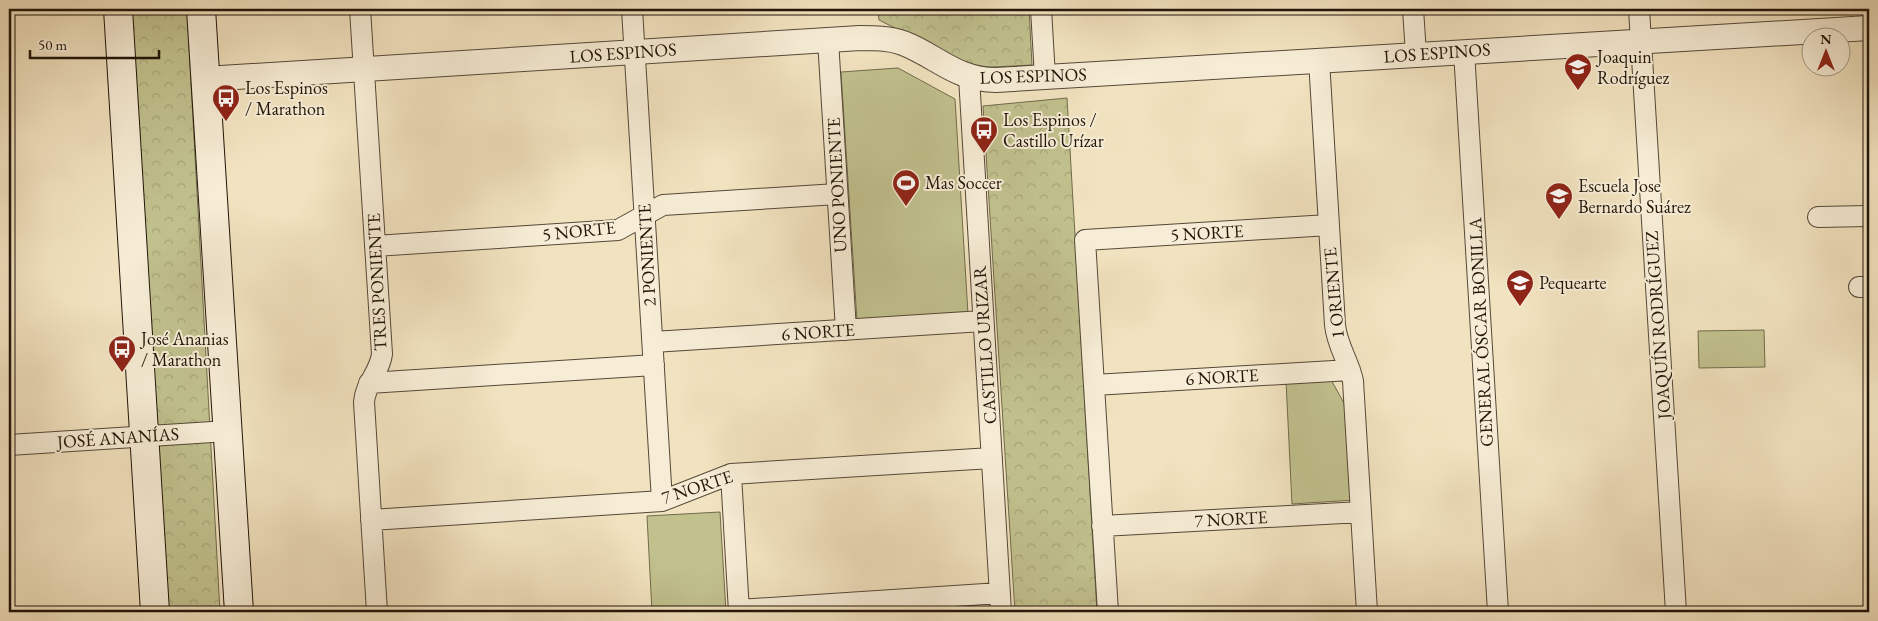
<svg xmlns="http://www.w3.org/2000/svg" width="1878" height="621" viewBox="0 0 1878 621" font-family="'EB Garamond',serif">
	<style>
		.grass { fill: #c1c18e; stroke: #706b4c }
		.forest { fill: url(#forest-crowns); stroke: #706b4c }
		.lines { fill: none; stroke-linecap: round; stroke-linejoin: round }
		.minor-casing { stroke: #544837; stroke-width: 22 }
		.tertiary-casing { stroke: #544837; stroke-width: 26 }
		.secondary-casing { stroke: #201509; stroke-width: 30 }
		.minor { stroke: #f7edd6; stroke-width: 20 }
		.tertiary { stroke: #f7edd6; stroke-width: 24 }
		.secondary { stroke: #f7edd6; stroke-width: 28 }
		.labels { text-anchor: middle; stroke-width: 4; stroke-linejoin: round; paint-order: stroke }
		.street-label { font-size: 18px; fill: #201509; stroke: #f7edd6 }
		.poi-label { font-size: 18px; fill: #201509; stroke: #f7edd6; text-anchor: start }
	</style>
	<defs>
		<pattern id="forest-crowns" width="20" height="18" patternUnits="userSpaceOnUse" patternTransform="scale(1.25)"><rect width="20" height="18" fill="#c1c18e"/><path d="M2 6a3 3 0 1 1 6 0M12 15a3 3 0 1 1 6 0" fill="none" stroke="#a6a579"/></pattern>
	</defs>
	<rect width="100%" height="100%" fill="#f2e3c0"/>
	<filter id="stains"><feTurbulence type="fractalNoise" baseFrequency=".004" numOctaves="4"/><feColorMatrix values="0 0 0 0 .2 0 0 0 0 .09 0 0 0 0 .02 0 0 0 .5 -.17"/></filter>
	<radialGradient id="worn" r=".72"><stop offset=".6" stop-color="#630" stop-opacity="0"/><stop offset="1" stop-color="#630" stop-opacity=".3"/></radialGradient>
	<path class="grass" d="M 898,68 L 955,99 L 968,314 L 857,321 L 841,72 Z
		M 1764,330 L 1765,367 L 1699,368 L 1698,331 Z
		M 1330,378 L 1349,412 L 1355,500 L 1292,504 L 1286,381 Z
		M 720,512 L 726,612 L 652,612 L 647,516 Z"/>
	<path class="forest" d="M 126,9 L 187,9 L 220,612 L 162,612 Z
		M 878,9 L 1029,9 L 1032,65 L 974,68 L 879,20 Z
		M 1067,98 L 1097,612 L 1015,612 L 983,106 Z"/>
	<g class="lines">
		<g class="minor-casing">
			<path id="minor" d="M 360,9 L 382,354 C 380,372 365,384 364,402 L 377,612
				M 632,9 L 662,501
				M 1041,9 L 1045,77
				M 1413,9 L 1416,54
				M 1639,9 L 1676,612
				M 828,40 L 846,330
				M 1464,51 L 1498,612
				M 1319,60 L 1335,325 C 1337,346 1349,361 1353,381 L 1367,612
				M 969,77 L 1001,612
				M 1818,217 L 1869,216
				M 375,246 L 618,230 L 663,205 L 837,194
				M 1859,287 L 1869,287
				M 653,342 L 983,321
				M 369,383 L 654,365
				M 1094,385 L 1350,370
				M 9,445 L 228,431
				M 731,474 L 739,612
				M 371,520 L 662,501 L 731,474 L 992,458
				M 1102,526 L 1361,512
				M 739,610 L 1000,593
				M 1108,612 L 1085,240 L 1329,225"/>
		</g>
		<g class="tertiary-casing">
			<path id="tertiary" d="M 205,79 L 860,38 C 874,38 889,38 903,43 C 937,56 956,80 996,80 L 1869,28"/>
		</g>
		<g class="secondary-casing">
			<path id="secondary" d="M 118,9 L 155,612
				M 201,9 L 239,612"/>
		</g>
		<use href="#minor" class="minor"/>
		<use href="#tertiary" class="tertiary"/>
		<use href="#secondary" class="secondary"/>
	</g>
	<defs>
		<g id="school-pin" transform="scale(1.4375)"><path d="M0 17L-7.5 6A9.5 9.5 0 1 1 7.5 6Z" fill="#8f2418" stroke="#f7edd6"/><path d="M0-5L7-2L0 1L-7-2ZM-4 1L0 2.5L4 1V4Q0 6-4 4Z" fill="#fff"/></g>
		<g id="bus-pin" transform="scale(1.4375)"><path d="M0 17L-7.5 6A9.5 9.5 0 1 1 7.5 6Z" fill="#8f2418" stroke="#f7edd6"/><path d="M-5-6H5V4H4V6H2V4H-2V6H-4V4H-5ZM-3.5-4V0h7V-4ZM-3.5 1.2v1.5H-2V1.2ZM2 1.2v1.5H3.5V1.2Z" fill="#fff"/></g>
		<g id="stadium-pin" transform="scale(1.4375)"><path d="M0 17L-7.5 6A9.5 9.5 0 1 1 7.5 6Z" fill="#8f2418" stroke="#f7edd6"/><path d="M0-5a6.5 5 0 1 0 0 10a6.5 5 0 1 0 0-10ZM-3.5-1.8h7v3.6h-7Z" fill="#fff"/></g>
	</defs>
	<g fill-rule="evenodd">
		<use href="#school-pin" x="1578" y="67"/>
		<use href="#bus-pin" x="226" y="98"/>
		<use href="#bus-pin" x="984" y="130"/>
		<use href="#stadium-pin" x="906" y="183"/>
		<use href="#school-pin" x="1559" y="196"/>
		<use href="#school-pin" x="1520" y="283"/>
		<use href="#bus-pin" x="122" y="349"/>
	</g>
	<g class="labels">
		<g class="street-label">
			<text transform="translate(623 53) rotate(-4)" y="6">LOS ESPINOS</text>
			<text transform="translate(1437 53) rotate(-4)" y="6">LOS ESPINOS</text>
			<text transform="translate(1033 76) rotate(-2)" y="6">LOS ESPINOS</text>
			<text transform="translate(837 185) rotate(-93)" y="6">UNO PONIENTE</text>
			<text transform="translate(579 231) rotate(-6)" y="6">5 NORTE</text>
			<text transform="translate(1207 233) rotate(-3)" y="6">5 NORTE</text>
			<text transform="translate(647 255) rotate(-93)" y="6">2 PONIENTE</text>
			<text transform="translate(377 282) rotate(-93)" y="6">TRES PONIENTE</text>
			<text transform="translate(1334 293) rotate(-95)" y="6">1 ORIENTE</text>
			<text transform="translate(1658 325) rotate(-94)" y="6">JOAQUÍN RODRÍGUEZ</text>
			<text transform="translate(818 332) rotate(-4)" y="6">6 NORTE</text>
			<text transform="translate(1481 332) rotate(-93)" y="6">GENERAL ÓSCAR BONILLA</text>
			<text transform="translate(985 345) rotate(-94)" y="6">CASTILLO URIZAR</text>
			<text transform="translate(1222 377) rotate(-3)" y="6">6 NORTE</text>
			<text transform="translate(118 438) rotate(-4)" y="6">JOSÉ ANANÍAS</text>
			<text transform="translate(697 487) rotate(-18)" y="6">7 NORTE</text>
			<text transform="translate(1231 519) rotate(-3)" y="6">7 NORTE</text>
		</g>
		<g class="poi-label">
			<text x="1597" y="63">Joaquin<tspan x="1597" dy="21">Rodríguez</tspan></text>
			<text x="245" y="94">Los Espinos<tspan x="245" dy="21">/ Marathon</tspan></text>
			<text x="1003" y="126">Los Espinos /<tspan x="1003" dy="21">Castillo Urízar</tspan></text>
			<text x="925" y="189">Mas Soccer</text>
			<text x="1578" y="192">Escuela Jose<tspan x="1578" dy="21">Bernardo Suárez</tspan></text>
			<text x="1539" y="289">Pequearte</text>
			<text x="141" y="345">José Ananias<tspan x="141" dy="21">/ Marathon</tspan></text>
		</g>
	</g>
	<rect width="1878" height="621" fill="none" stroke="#f2e3c0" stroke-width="30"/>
	<rect x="10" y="10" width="1858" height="601" fill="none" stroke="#201509" stroke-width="2.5"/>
	<rect x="15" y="15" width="1848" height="591" fill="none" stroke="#201509"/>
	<g transform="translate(1826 52)"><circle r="24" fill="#f7edd6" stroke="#a19784"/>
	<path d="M0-4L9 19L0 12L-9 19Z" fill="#8f2418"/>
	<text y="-8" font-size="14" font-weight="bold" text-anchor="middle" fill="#201509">N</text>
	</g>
	<path d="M30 50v8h129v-8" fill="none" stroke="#201509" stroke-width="2.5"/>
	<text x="38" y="50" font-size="15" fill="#201509" stroke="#f7edd6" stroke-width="4" paint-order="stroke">50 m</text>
	<rect width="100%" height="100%" filter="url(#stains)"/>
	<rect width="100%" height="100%" fill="url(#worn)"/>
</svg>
